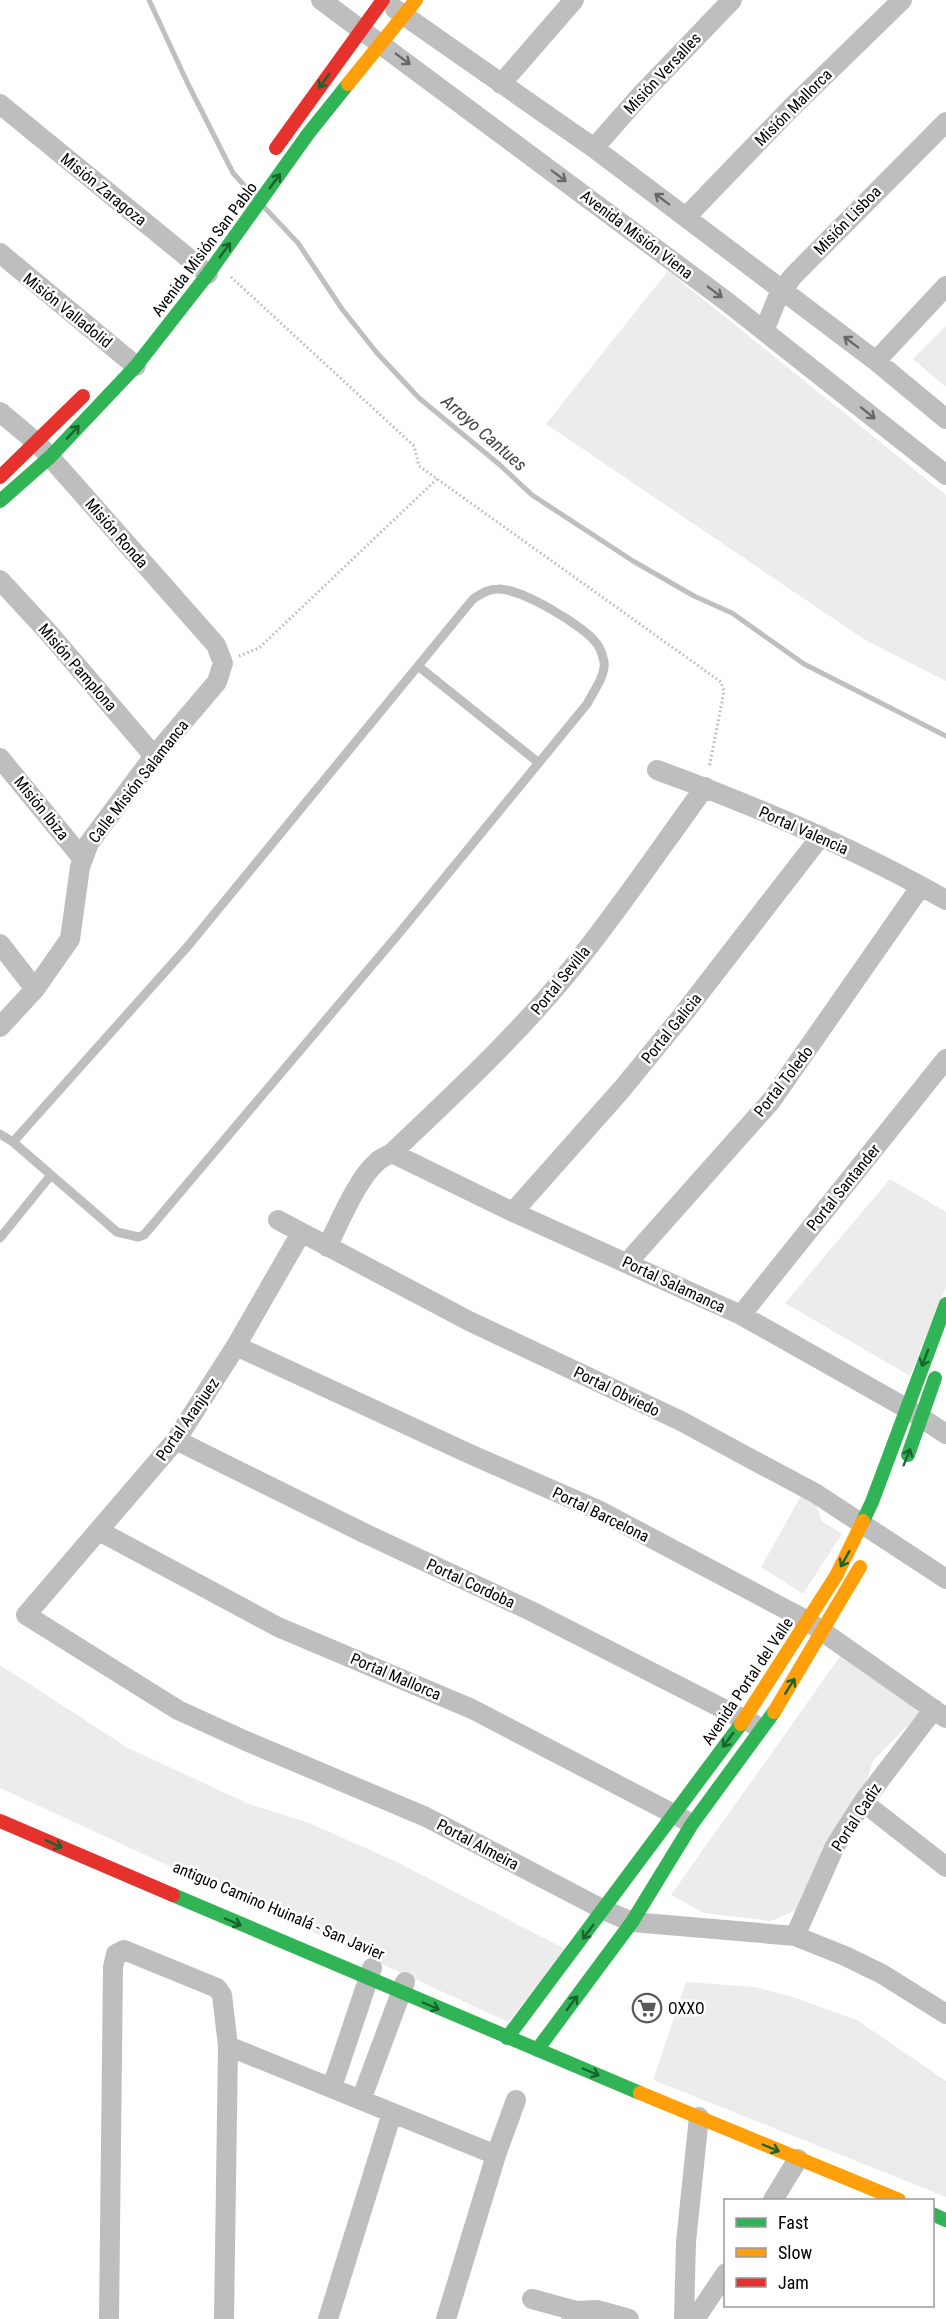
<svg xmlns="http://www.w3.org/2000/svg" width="946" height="2319" viewBox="0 0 946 2319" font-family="'Roboto Condensed',sans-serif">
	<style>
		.green { fill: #ececec }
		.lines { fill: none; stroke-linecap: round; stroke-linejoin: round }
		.stream { stroke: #bfbfbf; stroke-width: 5 }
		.path { stroke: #b9b9b9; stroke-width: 3; stroke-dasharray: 1.5 3; stroke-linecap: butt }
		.lane { stroke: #bebebe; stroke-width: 9 }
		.street { stroke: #bebebe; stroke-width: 20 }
		.fast { stroke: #30b455; stroke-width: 14 }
		.slow { stroke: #ff9f0a; stroke-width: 14 }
		.jam { stroke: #e5322d; stroke-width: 14 }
		.oneway { stroke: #686868 }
		.oneway2 { stroke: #1a632f }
		.labels { text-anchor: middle; stroke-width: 5; stroke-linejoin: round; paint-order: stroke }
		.street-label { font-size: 16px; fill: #000; stroke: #fff }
		.poi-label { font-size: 16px; fill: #000; stroke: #fff; text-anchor: start }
		.water-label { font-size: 18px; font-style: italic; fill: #444; stroke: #fff }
	</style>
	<rect width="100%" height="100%" fill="#fff"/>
	<path class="green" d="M 668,271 L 946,495 L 946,681 L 865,640 L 546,424 Z
		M 946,326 L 946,387 L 913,359 Z
		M 890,1179 L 946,1212 L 946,1287 L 910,1376 L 785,1303 Z
		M 801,1496 L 816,1505 L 822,1521 L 842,1534 L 803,1594 L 761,1567 Z
		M 841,1655 L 923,1710 L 873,1761 L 864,1789 L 801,1908 L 771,1921 L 704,1913 L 671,1895 Z
		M 0,1665 L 128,1748 L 249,1804 L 309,1823 L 397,1862 L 567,1950 L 508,2022 L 0,1788 Z
		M 686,1982 L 755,1987 L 790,1996 L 857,2020 L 946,2081 L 946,2197 L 653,2080 Z"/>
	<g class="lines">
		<path class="stream" d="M 149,0 L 188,84 L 233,173 L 254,196
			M 264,207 L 298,243 L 342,309 L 377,353 L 419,398 L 500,465 L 532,495 L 633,561 L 694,596 L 732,613 L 804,664 L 946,736"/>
		<path class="path" d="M 231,277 L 414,446 L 419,466 L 721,682 L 724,691 L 709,768
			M 239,656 L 259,648 L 437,479"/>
		<path class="lane" d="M 418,666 L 539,763
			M 0,1134 L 13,1142 L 188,946 L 473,599 C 481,594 488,589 498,589 C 520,588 585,626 597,644 C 600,648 603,657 604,662 C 606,675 593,692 587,704 L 401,931 L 144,1235 L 138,1237 L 117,1232 L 13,1142
			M 0,1238 L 51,1175"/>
		<path class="street" d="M 321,0 L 726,301 L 946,475
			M 395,9 L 594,148 L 876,361 L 946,419
			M 501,84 L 574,0
			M 0,104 L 208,274
			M 594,148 L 638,98 L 732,0
			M 686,217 L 790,109 L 902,0
			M 0,253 L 136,366
			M 764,331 L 777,299 L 792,277 L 946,122
			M 876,361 L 946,286
			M 0,412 L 37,443 L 50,457 L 216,645 L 223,663 L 217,682 L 154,756 L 89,843 L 80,867 L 70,939 L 35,989 L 0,1027
			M 0,580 L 48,632 L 154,756
			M 0,758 L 82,858
			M 657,770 C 756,806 854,848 946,900
			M 0,944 L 35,989
			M 392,1153 L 513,1212 L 741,1315 L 906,1408 L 946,1434
			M 513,1212 L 622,1089 L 681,1017 L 821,836
			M 278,1220 L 469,1321 L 681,1421 L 753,1460 L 815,1493 L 946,1579
			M 301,1233 L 236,1346 L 176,1440 L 26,1615 L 178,1710 L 246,1741 L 426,1817 L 604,1910 L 632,1922 L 795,1936 L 845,1956 L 882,1974 L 946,2014
			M 327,1247 C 339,1224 357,1179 376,1163 C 380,1158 387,1156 392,1153 C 456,1092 521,1032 576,963 C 621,907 662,846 705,787
			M 627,1263 L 771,1101 L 921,886
			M 741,1315 L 946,1059
			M 236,1346 L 472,1455 L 600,1511 L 806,1620 L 946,1718
			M 176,1440 L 366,1534 L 531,1611 L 755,1725
			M 99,1531 L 278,1627 L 472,1709 L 685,1820
			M 863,1802 L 946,1867
			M 795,1936 L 835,1846 L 863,1802 L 934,1709
			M 228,2046 L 496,2155
			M 332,2087 L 372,1968
			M 361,2100 L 405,1982
			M 773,2200 L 798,2159
			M 532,2299 L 576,2311
			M 109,2319 L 113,1967 L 116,1954 L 124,1950 L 217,1988 L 222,1995 L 228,2046 L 224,2319
			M 328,2319 L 392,2113
			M 446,2319 L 496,2155 L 516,2100
			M 571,2319 L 576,2311 L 597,2310 L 629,2319
			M 684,2319 L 686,2242 L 699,2117
			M 695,2319 L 726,2273"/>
		<path class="fast" d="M 0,501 L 50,457 L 136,366 L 208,274 L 308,134 L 348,84
			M 908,1455 L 935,1378
			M 863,1521 L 872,1502 L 946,1304
			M 173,1895 L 640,2093
			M 507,2038 L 741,1724
			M 537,2050 L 632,1922 L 692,1824 L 774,1712
			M 932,2214 L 946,2220"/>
		<path class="slow" d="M 348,84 L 416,0
			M 774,1712 L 860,1567
			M 741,1724 L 836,1576 L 863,1521
			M 640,2093 L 899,2200"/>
		<path class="jam" d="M 276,148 L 383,0
			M 0,477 L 83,396
			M 0,1821 L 173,1895"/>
	</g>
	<defs><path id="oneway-shaft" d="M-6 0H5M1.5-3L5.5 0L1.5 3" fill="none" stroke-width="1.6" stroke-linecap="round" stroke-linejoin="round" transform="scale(1.5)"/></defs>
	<g class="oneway">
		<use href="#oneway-shaft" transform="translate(403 59) rotate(37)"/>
		<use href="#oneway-shaft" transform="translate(559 176) rotate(37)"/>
		<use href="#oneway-shaft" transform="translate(662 199) rotate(-143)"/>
		<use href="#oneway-shaft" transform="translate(715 292) rotate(37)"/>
		<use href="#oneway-shaft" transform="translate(851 342) rotate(-143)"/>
		<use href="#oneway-shaft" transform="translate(868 413) rotate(39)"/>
	</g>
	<g class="oneway2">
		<use href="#oneway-shaft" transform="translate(324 81) rotate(126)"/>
		<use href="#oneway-shaft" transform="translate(275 181) rotate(-54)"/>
		<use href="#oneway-shaft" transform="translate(225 250) rotate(-54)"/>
		<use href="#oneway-shaft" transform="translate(73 432) rotate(-47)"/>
		<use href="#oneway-shaft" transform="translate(925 1358) rotate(111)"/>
		<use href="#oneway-shaft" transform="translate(907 1457) rotate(-68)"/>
		<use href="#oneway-shaft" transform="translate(845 1559) rotate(119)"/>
		<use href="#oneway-shaft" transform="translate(790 1686) rotate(-58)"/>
		<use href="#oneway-shaft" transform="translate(728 1740) rotate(126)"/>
		<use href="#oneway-shaft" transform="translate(54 1844) rotate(24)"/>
		<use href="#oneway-shaft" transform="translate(233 1922) rotate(23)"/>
		<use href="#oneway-shaft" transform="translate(588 1932) rotate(127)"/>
		<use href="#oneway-shaft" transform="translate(572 2003) rotate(-53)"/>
		<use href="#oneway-shaft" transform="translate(431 2006) rotate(23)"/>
		<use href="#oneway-shaft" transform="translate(591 2072) rotate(23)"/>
		<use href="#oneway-shaft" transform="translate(771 2148) rotate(23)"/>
	</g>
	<defs>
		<g id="supermarket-ring" transform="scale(1.5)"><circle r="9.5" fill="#fff" stroke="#595959" stroke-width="1.5"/><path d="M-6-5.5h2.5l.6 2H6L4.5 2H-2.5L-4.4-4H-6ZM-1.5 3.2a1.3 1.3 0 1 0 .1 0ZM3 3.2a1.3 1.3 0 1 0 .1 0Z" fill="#595959"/></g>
	</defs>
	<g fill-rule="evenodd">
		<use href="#supermarket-ring" x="647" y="2008"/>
	</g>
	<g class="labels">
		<g class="street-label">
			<text transform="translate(662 73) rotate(-47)" y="6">Misión Versalles</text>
			<text transform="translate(793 107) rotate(-45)" y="6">Misión Mallorca</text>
			<text transform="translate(104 189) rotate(39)" y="6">Misión Zaragoza</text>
			<text transform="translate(847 220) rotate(-46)" y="6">Misión Lisboa</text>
			<text transform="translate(637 234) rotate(37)" y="6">Avenida Misión Viena</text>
			<text transform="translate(204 249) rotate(-53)" y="6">Avenida Misión San Pablo</text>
			<text transform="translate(68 310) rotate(39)" y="6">Misión Valladolid</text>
			<text transform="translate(117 533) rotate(49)" y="6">Misión Ronda</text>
			<text transform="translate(78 667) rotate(49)" y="6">Misión Pamplona</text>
			<text transform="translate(138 781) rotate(-52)" y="6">Calle Misión Salamanca</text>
			<text transform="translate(42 808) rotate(51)" y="6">Misión Ibiza</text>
			<text transform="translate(804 830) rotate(24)" y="6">Portal Valencia</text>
			<text transform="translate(560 980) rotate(-51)" y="6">Portal Sevilla</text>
			<text transform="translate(671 1028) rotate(-51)" y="6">Portal Galicia</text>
			<text transform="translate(783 1081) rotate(-52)" y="6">Portal Toledo</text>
			<text transform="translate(843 1187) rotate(-51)" y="6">Portal Santander</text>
			<text transform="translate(674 1284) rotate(25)" y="6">Portal Salamanca</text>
			<text transform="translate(617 1391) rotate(26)" y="6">Portal Obviedo</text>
			<text transform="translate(187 1419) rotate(-55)" y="6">Portal Aranjuez</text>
			<text transform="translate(601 1514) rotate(26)" y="6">Portal Barcelona</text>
			<text transform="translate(471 1583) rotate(25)" y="6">Portal Cordoba</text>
			<text transform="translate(396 1676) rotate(23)" y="6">Portal Mallorca</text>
			<text transform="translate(747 1681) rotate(-56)" y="6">Avenida Portal del Valle</text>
			<text transform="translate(856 1817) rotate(-57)" y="6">Portal Cadiz</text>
			<text transform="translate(478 1844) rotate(28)" y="6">Portal Almeira</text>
			<text transform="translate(279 1910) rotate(23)" y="6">antiguo Camino Huinalá - San Javier</text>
		</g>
		<g class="poi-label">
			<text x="668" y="2014">OXXO</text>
		</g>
		<g class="water-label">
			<text transform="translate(484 433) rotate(41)" y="6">Arroyo Cantues</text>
		</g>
	</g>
	<rect x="724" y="2199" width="210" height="108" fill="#ffffff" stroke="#999999" stroke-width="1.5"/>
	<rect x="736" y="2218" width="30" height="9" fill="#30b455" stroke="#999999" stroke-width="1.5"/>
	<text x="778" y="2229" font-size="18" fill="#000000">Fast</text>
	<rect x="736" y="2248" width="30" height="9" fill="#ff9f0a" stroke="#999999" stroke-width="1.5"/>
	<text x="778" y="2259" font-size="18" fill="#000000">Slow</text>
	<rect x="736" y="2278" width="30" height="9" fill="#e5322d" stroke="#999999" stroke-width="1.5"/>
	<text x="778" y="2289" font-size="18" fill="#000000">Jam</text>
</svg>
